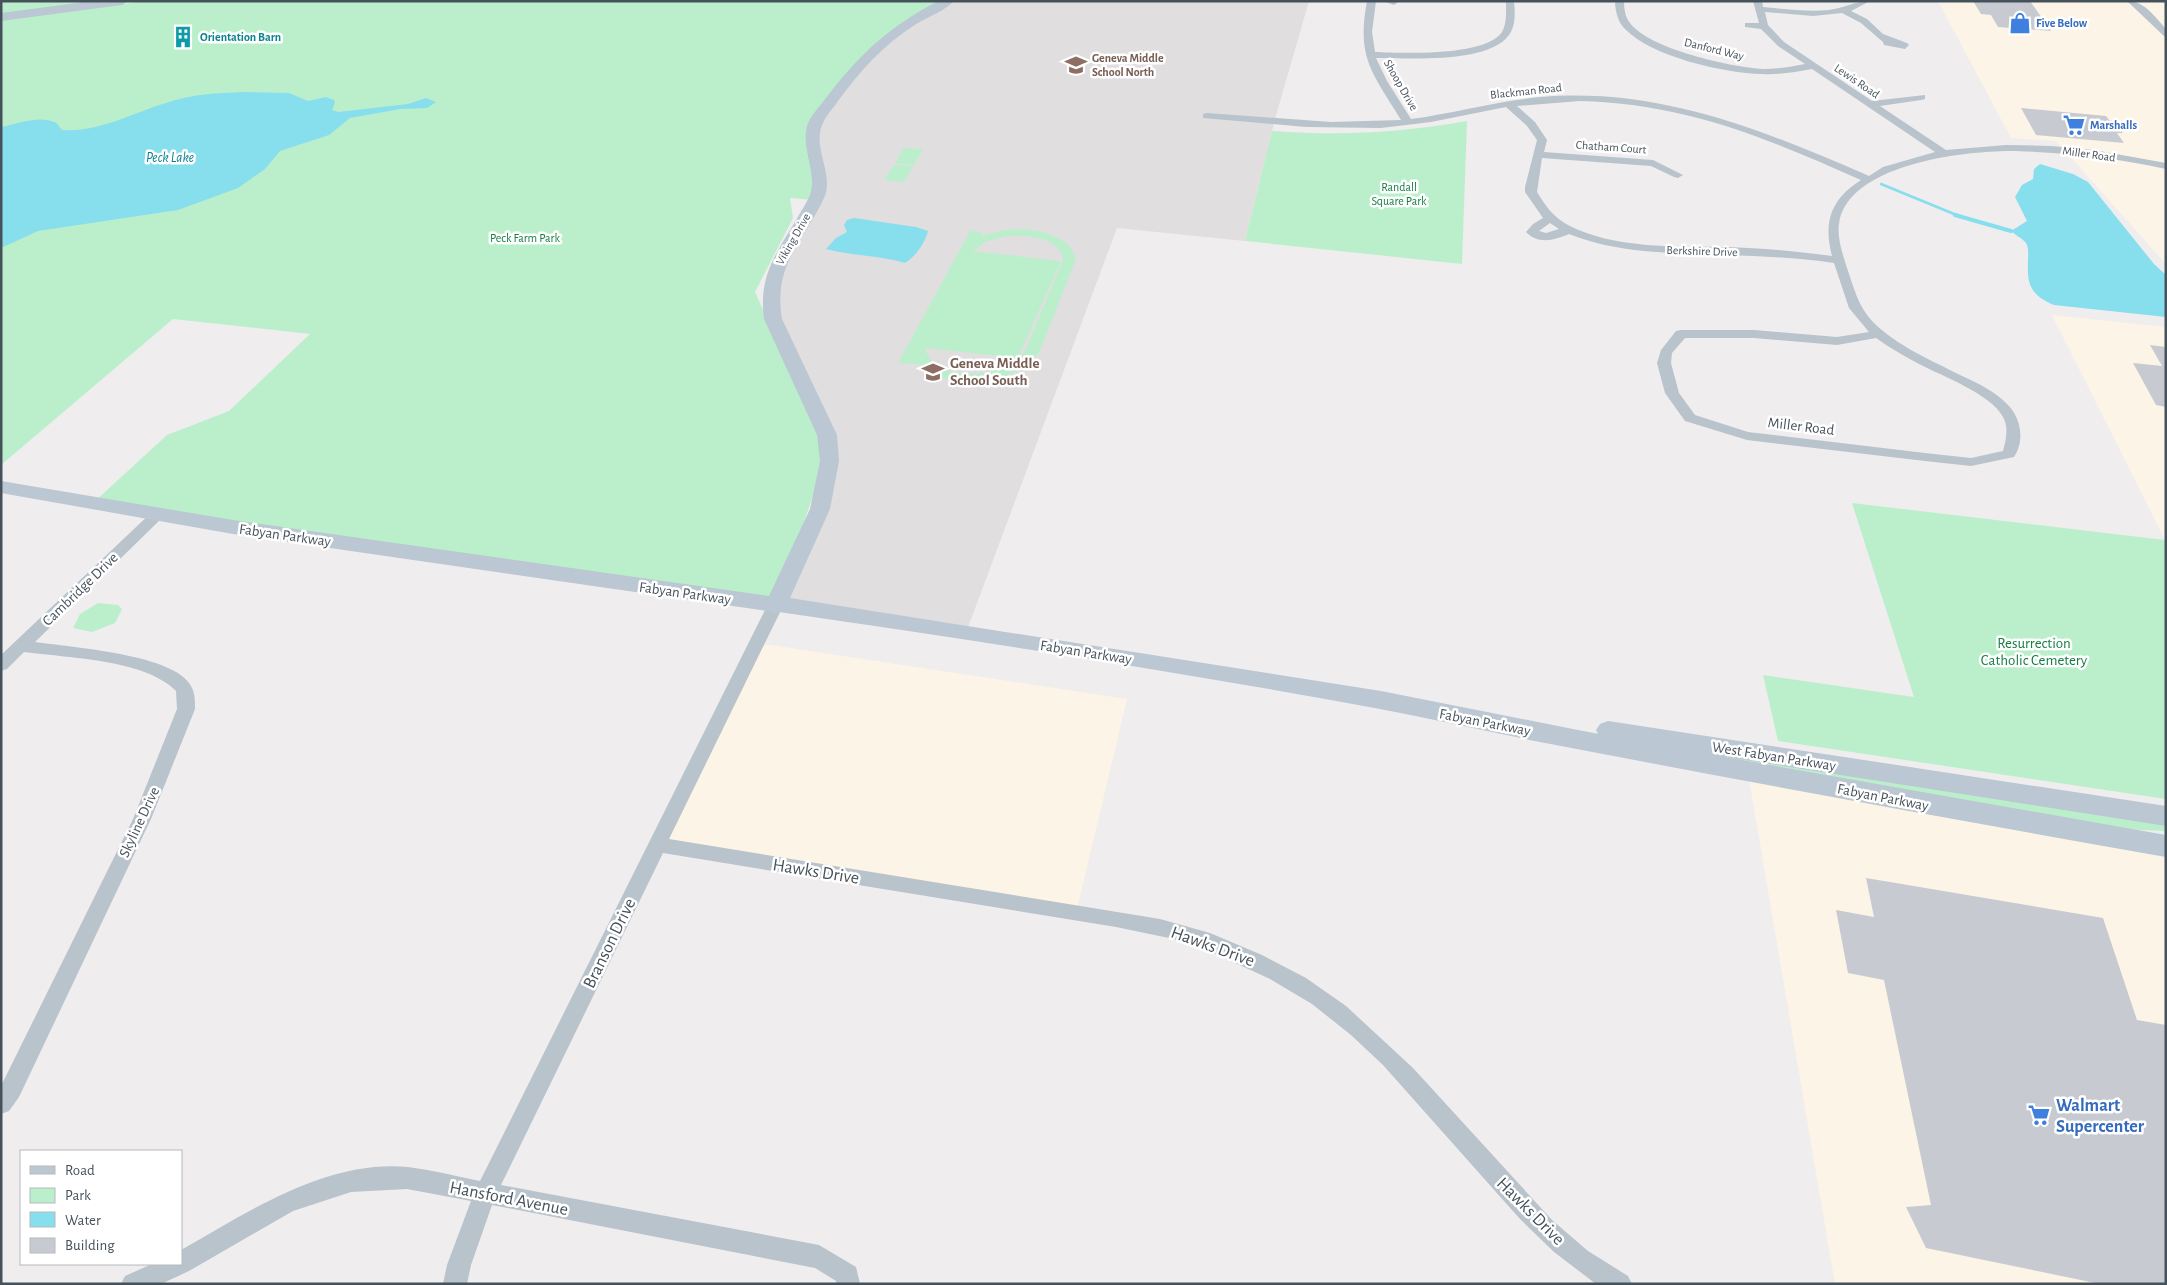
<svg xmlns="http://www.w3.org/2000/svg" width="2167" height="1285" viewBox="0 0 2167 1285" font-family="'Alegreya Sans',sans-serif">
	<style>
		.commercial { fill: #fcf4e6 }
		.education { fill: #e1dee0 }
		.green { fill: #bbefcc; fill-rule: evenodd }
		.water { fill: #87deed }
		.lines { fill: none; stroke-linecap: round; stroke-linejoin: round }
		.stream-far1 { stroke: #87deed; stroke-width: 2.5 }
		.stream { stroke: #87deed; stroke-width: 4 }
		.building { fill: #c7cbd1 }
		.street { fill: #b9c3cb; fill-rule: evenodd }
		.secondary { fill: #bbc7d2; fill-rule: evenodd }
		.labels { text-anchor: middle; stroke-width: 5; stroke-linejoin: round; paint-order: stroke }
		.far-shop-label { font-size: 12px; font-weight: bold; fill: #366cbe; stroke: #fff; text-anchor: start }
		.far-culture-label { font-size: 12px; font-weight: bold; fill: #0d838f; stroke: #fff; text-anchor: start }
		.far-street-label { font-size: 12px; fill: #46525b; stroke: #fff }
		.far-education-label { font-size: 12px; font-weight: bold; fill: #785e54; stroke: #fff; text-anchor: start }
		.far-park-label { font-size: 12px; fill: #157d43; stroke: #fff }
		.far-water-label { font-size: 14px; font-style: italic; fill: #0b7f92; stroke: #fff }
		.education-label { font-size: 15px; font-weight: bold; fill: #785e54; stroke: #fff; text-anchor: start }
		.street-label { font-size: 15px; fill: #46525b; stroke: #fff }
		.park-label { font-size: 15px; fill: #157d43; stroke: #fff }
		.near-street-label { font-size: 18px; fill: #46525b; stroke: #fff }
		.near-shop-label { font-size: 18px; font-weight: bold; fill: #366cbe; stroke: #fff; text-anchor: start }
	</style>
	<rect width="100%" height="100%" fill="#f0edee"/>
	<path class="commercial" d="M 1938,1 L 2166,1 L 2166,264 L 2056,141 L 2011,138 Z
		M 2052,315 L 2166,327 L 2166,542 L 2165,540 Z
		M 764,644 L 1127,699 L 1077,909 L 667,839 Z
		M 1749,779 L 2166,857 L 2166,1284 L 1835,1284 Z"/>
	<path class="education" d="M 952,1 L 1309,1 L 1275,119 L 1245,241 L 1117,228 L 967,630 L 784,602 L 828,500 L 778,321 L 782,262 L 823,198 L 817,130 L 829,109 L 872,53 Z"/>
	<path class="green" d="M 1,1 L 110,1 L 1,16 Z
		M 145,1 L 948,1 L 885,38 L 814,127 L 815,200 L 790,198 L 793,218 L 755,292 L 828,452 L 775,606 L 94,502 L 167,435 L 229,411 L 310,334 L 173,319 L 1,465 L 1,20 Z
		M 1467,121 L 1462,264 L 1245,241 L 1272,131 C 1343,136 1397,133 1467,121 Z
		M 904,148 L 923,149 L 914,165 L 895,163 Z
		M 894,165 L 913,166 L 904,182 L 884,180 Z
		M 1025,229 C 1045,232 1071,237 1076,259 L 1039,353 L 1023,369 L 994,380 L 961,382 L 939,377 L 918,364 L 898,363 L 970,231 L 982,232 L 981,236 L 1004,230 ZM 1007,236 C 1026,235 1058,236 1063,259 L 1025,351 C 1008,378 934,385 925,348 L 1018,358 L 1061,261 L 973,251 L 985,242 Z
		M 1852,503 L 2165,540 L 2166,799 L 1778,741 L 1763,675 L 1914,697 Z
		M 98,603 L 118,605 L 122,609 L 115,623 L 92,632 L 73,628 L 80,614 Z
		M 1537,724 L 2166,821 L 2166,831 L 2070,827 Z"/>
	<path class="water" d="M 245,92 L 289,93 L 308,101 L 326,97 L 334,100 L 335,102 L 332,110 L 338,112 L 408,104 L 426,98 L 436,102 L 427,108 L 400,109 L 350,118 L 329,135 L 280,151 L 265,169 L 238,188 L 178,210 L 38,231 L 1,248 L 1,127 C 16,124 39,115 54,122 C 58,123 59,127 62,130 C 98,133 132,113 166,103 C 191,94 218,93 245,92 Z
		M 2040,164 L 2073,174 L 2088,182 L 2154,264 L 2166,275 L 2166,317 L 2054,305 C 2029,294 2027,284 2028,259 C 2028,254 2029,248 2026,243 C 2022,238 2015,235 2011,231 L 2027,221 L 2015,197 L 2022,185 L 2033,179 L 2034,169 Z
		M 854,218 L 916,227 L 928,231 C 925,243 916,256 905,263 C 879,255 852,256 826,249 L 836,238 L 847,232 L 844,225 L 847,220 Z"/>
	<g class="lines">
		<path class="stream-far1" d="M 1881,184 L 1959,216"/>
		<path class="stream" d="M 1955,215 L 2011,231"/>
	</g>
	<path class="building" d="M 1973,1 L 2030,1 L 2051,31 L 1998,27 L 1991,15 L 1981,14 Z
		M 2021,108 L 2106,116 L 2109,120 L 2114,121 L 2123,133 L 2117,133 L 2124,143 L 2036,135 Z
		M 2150,345 L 2166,347 L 2166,407 L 2156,405 L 2133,363 L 2162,366 Z
		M 1866,878 L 2103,918 L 2137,1020 L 2166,1025 L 2166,1284 L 2100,1284 L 1926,1248 L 1906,1207 L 1931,1205 L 1884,980 L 1848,973 L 1836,910 L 1874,917 Z"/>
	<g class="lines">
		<path class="street" d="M 1367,1 L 1376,1 L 1372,32 L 1375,52 C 1402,53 1485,57 1502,32 C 1507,23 1506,11 1506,1 L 1514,1 C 1515,13 1516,25 1509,35 C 1488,64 1409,58 1376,58 L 1387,81 L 1411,119 C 1455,113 1497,101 1541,97 C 1659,87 1763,130 1869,176 L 1883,167 L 1935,152 L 1812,69 C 1795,72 1779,75 1762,74 C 1724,73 1652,57 1625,29 C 1618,22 1616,13 1615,4 L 1616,1 L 1624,1 C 1624,8 1625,17 1630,23 C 1649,49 1731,67 1763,69 C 1777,69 1791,67 1805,64 L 1778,46 L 1761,29 L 1745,27 L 1745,23 L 1759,23 L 1753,1 L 1762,1 L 1763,7 C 1785,9 1807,12 1829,10 C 1844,8 1856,1 1870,1 L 1851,11 L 1867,19 L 1883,34 L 1907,43 L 1909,45 L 1905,49 L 1884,45 L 1883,42 L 1861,23 L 1842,13 L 1813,16 L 1765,12 L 1768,25 L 1784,42 L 1872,101 L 1925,95 L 1925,99 L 1921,100 L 1880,106 L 1946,150 L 2006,145 L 2051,146 L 2094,150 L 2166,163 L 2166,169 C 2116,158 2067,153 2016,151 C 1969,150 1847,163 1839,224 C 1837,237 1842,252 1846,265 C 1853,285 1858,307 1873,322 C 1897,346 1931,360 1960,375 C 1977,383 1995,391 2008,405 C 2021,418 2025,441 2014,457 L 1971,466 L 1925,461 L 1747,440 L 1685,421 L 1665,393 L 1657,363 L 1661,350 L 1676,331 L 1681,330 L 1754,330 L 1837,337 L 1869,332 L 1849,308 L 1834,263 C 1798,258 1763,256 1727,255 C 1674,253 1619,254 1569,234 C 1555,240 1538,245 1526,232 L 1533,224 L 1543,218 L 1525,192 L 1525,187 L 1537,140 L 1527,126 L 1506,107 L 1431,122 L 1381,128 L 1306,127 L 1203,118 L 1203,114 L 1207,113 L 1331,122 L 1401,120 C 1373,73 1356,59 1367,1 ZM 1580,101 C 1687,104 1766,138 1861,180 C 1831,199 1823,222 1832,256 C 1796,251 1761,248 1725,247 C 1673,246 1614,249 1568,225 C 1553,217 1545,205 1537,192 L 1542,158 L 1651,166 L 1674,177 L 1678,178 L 1683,175 L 1653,160 L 1544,152 L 1547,140 L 1535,122 L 1517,106 ZM 1550,223 L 1559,229 L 1546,233 L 1539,231 ZM 1685,338 L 1754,338 L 1837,345 L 1876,338 C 1890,348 1904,356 1919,364 C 1942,376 1991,394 2003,417 C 2009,428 2006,440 2003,451 L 1971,458 L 1925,453 L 1748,432 L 1695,415 L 1679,393 L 1671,363 L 1672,353 Z
			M 1383,1 L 1398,1 L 1398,2 L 1394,5 Z
			M 2127,1 C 2145,1 2154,16 2166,29 L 2166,38 Z
			M 158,509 L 165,514 L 163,517 L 35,642 C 70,647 169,654 189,683 C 195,691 195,699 195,709 L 151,819 L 19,1097 L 9,1111 L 1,1114 L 1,1086 L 133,819 L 177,709 L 176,691 C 145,659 67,658 24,652 L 7,669 L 1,671 L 1,655 L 153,511 Z
			M 775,600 L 781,602 L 783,606 L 669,839 L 1160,919 L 1210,933 L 1262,955 L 1306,978 L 1346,1006 L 1413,1068 L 1552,1220 L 1588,1251 L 1628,1276 L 1632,1284 L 1596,1284 L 1554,1252 L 1520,1219 L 1383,1065 L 1351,1035 L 1312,1004 L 1270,979 L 1205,949 L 1169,938 L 1116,927 L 663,853 L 501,1185 L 819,1245 L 856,1267 L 860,1284 L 836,1284 L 836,1281 L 815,1268 L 492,1205 L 471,1265 L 467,1284 L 443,1284 L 447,1265 L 471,1201 L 407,1189 L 351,1192 L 293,1211 L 189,1271 L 161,1284 L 121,1284 L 125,1276 L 152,1264 L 181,1264 L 181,1250 C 248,1212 327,1159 408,1167 C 432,1170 456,1176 480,1181 L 767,606 L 769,602 Z"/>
		<path class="secondary" d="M 92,1 L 128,1 L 122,5 L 1,21 L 1,13 Z
			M 938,1 L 954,1 C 945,11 927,17 915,25 C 883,45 860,71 838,101 C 833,109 826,115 823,123 C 811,147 835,174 824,198 C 803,243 773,263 782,319 L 837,435 L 839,461 L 830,509 L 790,598 L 1381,691 L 1598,734 L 1596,730 L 1600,724 L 1608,721 L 2166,806 L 2166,826 L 1719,756 L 2166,835 L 2166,857 C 1957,820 1748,782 1540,742 C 1486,731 1434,719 1380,709 C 1181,672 980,641 779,612 L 775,614 L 767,611 L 233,534 L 1,493 L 1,481 L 233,520 L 769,596 L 810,509 L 820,461 L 817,435 L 764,319 C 758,273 778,252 799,215 C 803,208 807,202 810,195 C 817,174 803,152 806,131 C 807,119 818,109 825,99 C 861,53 886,29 938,1 Z"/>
	</g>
	<defs>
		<g id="shop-bare" transform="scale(1.725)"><path d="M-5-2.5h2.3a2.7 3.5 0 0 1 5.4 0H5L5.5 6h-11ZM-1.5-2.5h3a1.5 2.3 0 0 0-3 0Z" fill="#3f7fe0" stroke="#fff" stroke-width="2.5" paint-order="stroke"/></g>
		<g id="building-bare" transform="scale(1.725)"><path d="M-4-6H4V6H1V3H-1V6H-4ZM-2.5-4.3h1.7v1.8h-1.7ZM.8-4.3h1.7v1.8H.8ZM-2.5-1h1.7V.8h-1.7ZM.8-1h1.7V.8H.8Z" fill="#0f9aa8" stroke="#fff" stroke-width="2.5" paint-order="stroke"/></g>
		<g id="school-bare" transform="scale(1.725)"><path d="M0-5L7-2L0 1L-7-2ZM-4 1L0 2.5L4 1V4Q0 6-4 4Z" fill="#8d6e63" stroke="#fff" stroke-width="2.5" paint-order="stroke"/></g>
		<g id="supermarket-bare" transform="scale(1.725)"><path d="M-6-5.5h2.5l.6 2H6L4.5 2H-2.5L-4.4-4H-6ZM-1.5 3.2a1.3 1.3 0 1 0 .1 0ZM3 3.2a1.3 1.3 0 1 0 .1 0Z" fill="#3f7fe0" stroke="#fff" stroke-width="2.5" paint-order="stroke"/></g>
	</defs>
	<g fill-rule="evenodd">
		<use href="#shop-bare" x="2020" y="23"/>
		<use href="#building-bare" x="183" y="37"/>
		<use href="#school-bare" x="1076" y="65"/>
		<use href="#supermarket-bare" x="2074" y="125"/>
		<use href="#school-bare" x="933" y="372"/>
		<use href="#supermarket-bare" x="2039" y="1115"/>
	</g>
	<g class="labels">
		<g class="far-shop-label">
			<text x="2036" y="27">Five Below</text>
			<text x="2090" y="129">Marshalls</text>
		</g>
		<g class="far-culture-label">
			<text x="200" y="41">Orientation Barn</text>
		</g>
		<g class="far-street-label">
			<text transform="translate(1714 49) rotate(14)" y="4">Danford Way</text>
			<text transform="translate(1857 81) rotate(34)" y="4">Lewis Road</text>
			<text transform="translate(1401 85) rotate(60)" y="4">Shoop Drive</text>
			<text transform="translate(1526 91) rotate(-6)" y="4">Blackman Road</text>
			<text transform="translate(1611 147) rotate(4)" y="4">Chatham Court</text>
			<text transform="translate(2089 154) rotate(8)" y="4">Miller Road</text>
			<text transform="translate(793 239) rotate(-60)" y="4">Viking Drive</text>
			<text transform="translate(1702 251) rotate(2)" y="4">Berkshire Drive</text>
		</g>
		<g class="far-education-label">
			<text x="1092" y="62">Geneva Middle<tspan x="1092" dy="14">School North</tspan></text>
		</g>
		<g class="far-park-label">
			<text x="1399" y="191">Randall<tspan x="1399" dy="14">Square Park</tspan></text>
			<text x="525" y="242">Peck Farm Park</text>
		</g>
		<g class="far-water-label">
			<text x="170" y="162">Peck Lake</text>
		</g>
		<g class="education-label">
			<text x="950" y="368">Geneva Middle<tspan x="950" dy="17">School South</tspan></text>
		</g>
		<g class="street-label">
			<text transform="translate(1801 426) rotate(7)" y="5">Miller Road</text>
			<text transform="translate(285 535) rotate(8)" y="5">Fabyan Parkway</text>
			<text transform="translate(80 589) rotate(-44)" y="5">Cambridge Drive</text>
			<text transform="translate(685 593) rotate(8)" y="5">Fabyan Parkway</text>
			<text transform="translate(1086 652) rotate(9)" y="5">Fabyan Parkway</text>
			<text transform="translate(1485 722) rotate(11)" y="5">Fabyan Parkway</text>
			<text transform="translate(1774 756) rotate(9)" y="5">West Fabyan Parkway</text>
			<text transform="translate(1883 797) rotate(11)" y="5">Fabyan Parkway</text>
			<text transform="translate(139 822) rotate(-65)" y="5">Skyline Drive</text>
		</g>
		<g class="park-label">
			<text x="2034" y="648">Resurrection<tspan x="2034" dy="17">Catholic Cemetery</tspan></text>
		</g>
		<g class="near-street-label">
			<text transform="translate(816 871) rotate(9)" y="6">Hawks Drive</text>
			<text transform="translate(609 943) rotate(-64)" y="6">Branson Drive</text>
			<text transform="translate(1213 946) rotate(20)" y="6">Hawks Drive</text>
			<text transform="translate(509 1198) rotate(11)" y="6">Hansford Avenue</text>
			<text transform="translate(1531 1211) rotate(45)" y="6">Hawks Drive</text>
		</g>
		<g class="near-shop-label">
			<text x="2056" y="1111">Walmart<tspan x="2056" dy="21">Supercenter</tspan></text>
		</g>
	</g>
	<rect width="2167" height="1285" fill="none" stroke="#46525b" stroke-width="5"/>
	<rect x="20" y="1150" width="162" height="115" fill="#ffffff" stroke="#b5babd"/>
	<rect x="30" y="1166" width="25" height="8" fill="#bbc7d2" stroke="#b5babd"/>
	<text x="65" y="1175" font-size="15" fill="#46525b">Road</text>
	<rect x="30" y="1188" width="25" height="15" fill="#bbefcc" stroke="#b5babd"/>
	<text x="65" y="1200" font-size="15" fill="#46525b">Park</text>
	<rect x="30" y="1212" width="25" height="15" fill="#87deed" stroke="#b5babd"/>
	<text x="65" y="1225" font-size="15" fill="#46525b">Water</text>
	<rect x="30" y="1238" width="25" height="15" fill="#c7cbd1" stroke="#b5babd"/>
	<text x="65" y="1250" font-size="15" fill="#46525b">Building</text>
</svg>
